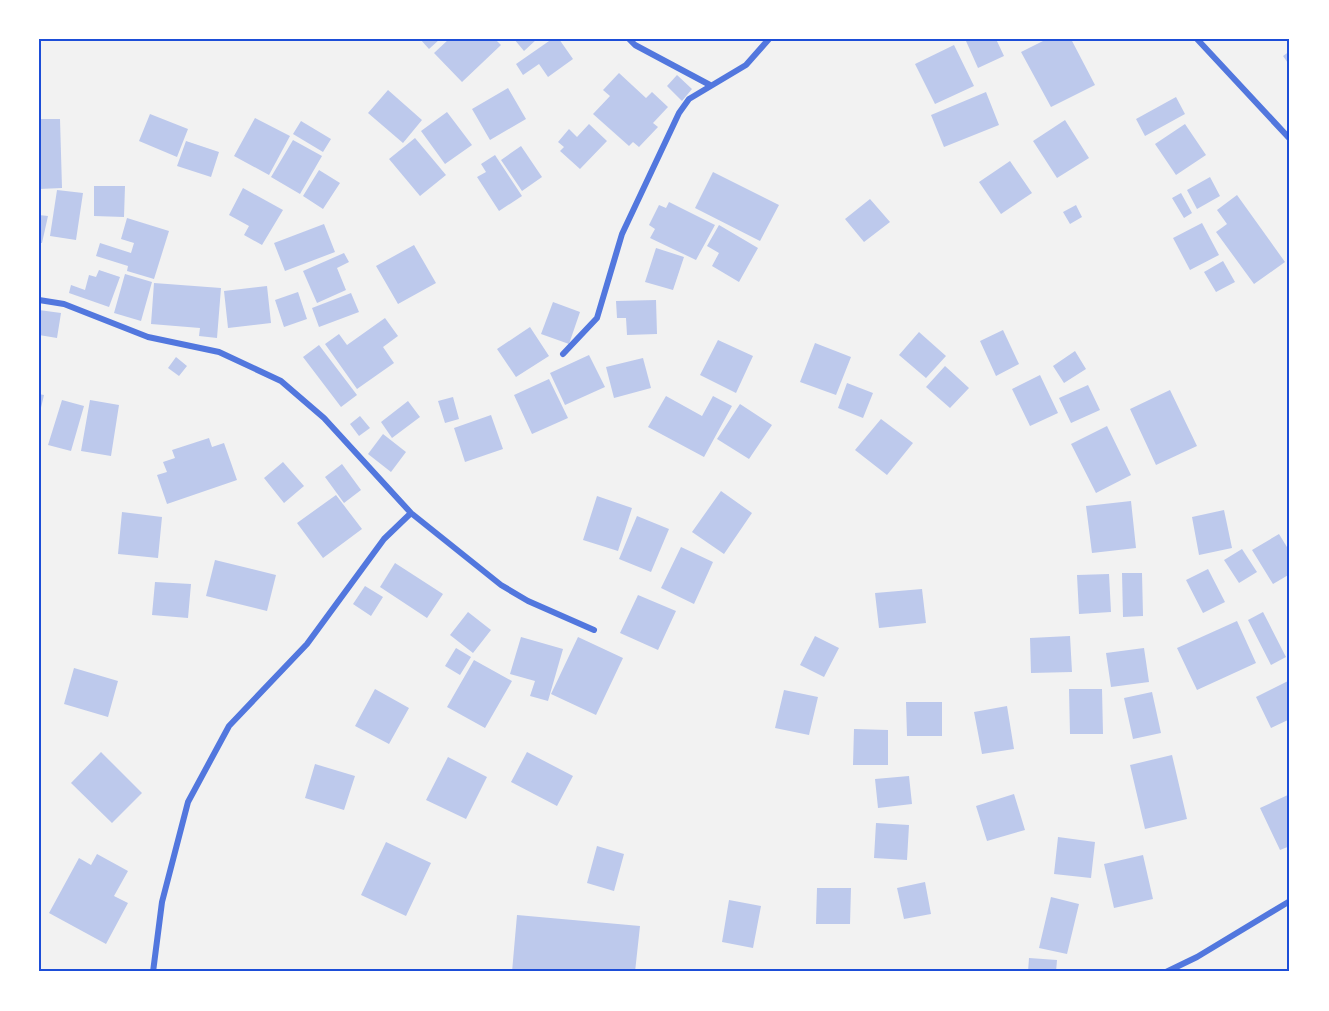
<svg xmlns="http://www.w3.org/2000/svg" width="1329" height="1011" viewBox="0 0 1329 1011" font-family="Arial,sans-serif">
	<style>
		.building { fill: #bdc9ec }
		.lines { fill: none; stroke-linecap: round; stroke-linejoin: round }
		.minor { stroke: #5277de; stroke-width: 6 }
		.neatline { fill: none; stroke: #1d4ed8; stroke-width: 2 }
	</style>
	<rect width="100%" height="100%" fill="#f2f2f2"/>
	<path class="building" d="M 420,39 L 440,39 L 429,49 Z
		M 449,39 L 495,39 L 501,45 L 462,82 L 434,53 Z
		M 514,39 L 537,39 L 524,51 Z
		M 552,39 L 559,39 L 573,59 L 548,77 L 539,64 L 523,75 L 516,64 Z
		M 970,39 L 996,39 L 1004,56 L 978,68 L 966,41 Z
		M 1047,39 L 1071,39 L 1095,85 L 1051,107 L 1021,52 Z
		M 954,45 L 974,86 L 935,104 L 915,64 Z
		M 1290,51 L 1290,66 L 1283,56 Z
		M 619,73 L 646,98 L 652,92 L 668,107 L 653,123 L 658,127 L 639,147 L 633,142 L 629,146 L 593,114 L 610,96 L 603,90 Z
		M 677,75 L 692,89 L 682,101 L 667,86 Z
		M 508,88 L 526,119 L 490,140 L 472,109 Z
		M 388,90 L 422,120 L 403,143 L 368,113 Z
		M 986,92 L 999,125 L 944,147 L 931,115 Z
		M 1176,97 L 1185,114 L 1145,136 L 1136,119 Z
		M 447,112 L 472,145 L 445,164 L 421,131 Z
		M 150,114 L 188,129 L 177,157 L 139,141 Z
		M 255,118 L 290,136 L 269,175 L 234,156 Z
		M 39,119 L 60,119 L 62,188 L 39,189 Z
		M 1065,120 L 1089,158 L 1057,178 L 1033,141 Z
		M 301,121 L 331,139 L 323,152 L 293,134 Z
		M 589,124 L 607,141 L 580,169 L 560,151 L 564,147 L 558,142 L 569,129 L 577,137 Z
		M 1185,124 L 1206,155 L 1176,175 L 1155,144 Z
		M 415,138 L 446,175 L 420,196 L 389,159 Z
		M 293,140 L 322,156 L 300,194 L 271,177 Z
		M 186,141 L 219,152 L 211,177 L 177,166 Z
		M 521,146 L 542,177 L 522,191 L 501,160 Z
		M 495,155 L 522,196 L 499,211 L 477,177 L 486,172 L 481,164 Z
		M 1010,161 L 1032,193 L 1001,214 L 979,182 Z
		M 319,170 L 340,183 L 323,209 L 303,196 Z
		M 713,172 L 779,205 L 760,241 L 695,208 Z
		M 1210,177 L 1220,196 L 1197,209 L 1187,190 Z
		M 94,186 L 125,186 L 124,217 L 94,216 Z
		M 243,188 L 283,210 L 262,245 L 244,235 L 249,226 L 229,215 Z
		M 57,190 L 83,193 L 76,240 L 50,236 Z
		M 1181,193 L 1192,213 L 1184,218 L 1172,198 Z
		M 1237,195 L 1285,262 L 1254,284 L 1216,232 L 1227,224 L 1217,210 Z
		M 870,199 L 890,222 L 864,242 L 845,219 Z
		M 669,202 L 715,225 L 696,260 L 650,238 L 655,229 L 649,225 L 659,205 L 666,208 Z
		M 1076,205 L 1082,217 L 1070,224 L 1063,212 Z
		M 39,215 L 48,216 L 42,243 L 39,243 Z
		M 127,218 L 169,231 L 154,279 L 127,271 L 128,266 L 96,256 L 100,243 L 131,253 L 134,243 L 121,239 Z
		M 1202,223 L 1219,255 L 1190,270 L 1173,238 Z
		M 324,224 L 335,252 L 285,271 L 274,243 Z
		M 719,225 L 758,248 L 739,282 L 712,266 L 719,253 L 707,246 Z
		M 414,245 L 436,283 L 398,304 L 376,266 Z
		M 656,248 L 684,257 L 673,290 L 645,282 Z
		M 344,253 L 349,262 L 337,268 L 346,290 L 317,303 L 303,271 Z
		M 1223,261 L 1235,282 L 1216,292 L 1204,272 Z
		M 99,270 L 120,277 L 109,307 L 69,293 L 71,285 L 85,290 L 89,275 L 96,277 Z
		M 125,274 L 152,282 L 141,321 L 114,313 Z
		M 154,283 L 221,288 L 217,338 L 199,336 L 200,328 L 151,324 Z
		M 267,286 L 271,323 L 228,328 L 224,291 Z
		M 298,292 L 307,319 L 284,327 L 275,300 Z
		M 351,293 L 359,312 L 319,327 L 312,308 Z
		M 656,300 L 657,334 L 627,335 L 626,318 L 617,318 L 616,301 Z
		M 553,302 L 580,312 L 569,344 L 541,334 Z
		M 39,310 L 61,313 L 57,338 L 39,335 Z
		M 385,318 L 398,336 L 383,347 L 394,363 L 357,389 L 325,344 L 339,334 L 347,345 Z
		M 530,327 L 549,356 L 516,377 L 497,349 Z
		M 1003,330 L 1019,364 L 996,376 L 980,341 Z
		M 919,332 L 946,356 L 926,378 L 899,355 Z
		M 718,340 L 753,356 L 736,393 L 700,375 Z
		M 815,343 L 851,357 L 836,395 L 800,382 Z
		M 319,345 L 357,395 L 341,407 L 303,357 Z
		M 1075,351 L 1086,369 L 1064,383 L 1053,366 Z
		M 589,355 L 605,387 L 565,405 L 550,373 Z
		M 176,357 L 187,366 L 179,376 L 168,368 Z
		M 643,358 L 651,388 L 614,398 L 606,367 Z
		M 945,366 L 969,388 L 950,408 L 926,387 Z
		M 1040,375 L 1058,413 L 1030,426 L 1012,389 Z
		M 549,379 L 568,418 L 532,434 L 514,395 Z
		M 847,383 L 873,393 L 863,418 L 838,408 Z
		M 1088,385 L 1100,410 L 1071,423 L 1059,398 Z
		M 1170,390 L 1197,446 L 1156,465 L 1130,409 Z
		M 39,394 L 44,395 L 40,412 L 39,412 Z
		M 666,396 L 702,416 L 713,396 L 732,406 L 704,457 L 648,427 Z
		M 453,397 L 459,419 L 445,423 L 438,401 Z
		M 62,400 L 84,406 L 71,451 L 48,445 Z
		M 90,400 L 119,405 L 111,456 L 81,451 Z
		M 408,401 L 420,417 L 392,438 L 381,422 Z
		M 740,404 L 772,425 L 749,459 L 717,439 Z
		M 491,415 L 503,449 L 465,462 L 454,428 Z
		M 360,416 L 370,428 L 359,436 L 350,424 Z
		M 881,419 L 913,443 L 887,475 L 855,450 Z
		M 1107,426 L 1131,475 L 1096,493 L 1071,444 Z
		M 383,434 L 406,452 L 391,472 L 368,454 Z
		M 209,438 L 212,447 L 224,443 L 237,480 L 167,504 L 157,475 L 167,472 L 163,462 L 175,458 L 172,450 Z
		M 283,462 L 304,486 L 284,503 L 264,478 Z
		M 342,464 L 361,490 L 344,503 L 325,477 Z
		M 721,491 L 752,513 L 724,554 L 692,532 Z
		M 336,495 L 362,529 L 323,558 L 297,523 Z
		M 597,496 L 632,508 L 618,551 L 583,540 Z
		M 1131,501 L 1136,548 L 1092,553 L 1086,506 Z
		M 1224,510 L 1232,548 L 1199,555 L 1192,517 Z
		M 122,512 L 162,517 L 158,558 L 118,554 Z
		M 637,516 L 669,529 L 651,572 L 619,559 Z
		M 1279,534 L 1290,552 L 1290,574 L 1273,584 L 1252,550 Z
		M 681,547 L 713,562 L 694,604 L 661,588 Z
		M 1242,549 L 1257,572 L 1239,583 L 1224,560 Z
		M 215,560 L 276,575 L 267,611 L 206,596 Z
		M 395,563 L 443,594 L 427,618 L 380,587 Z
		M 1208,569 L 1225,602 L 1203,613 L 1186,580 Z
		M 1122,573 L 1142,573 L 1143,616 L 1123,617 Z
		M 1109,574 L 1111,612 L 1079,614 L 1077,575 Z
		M 155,582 L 191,584 L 188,618 L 152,615 Z
		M 365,586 L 383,597 L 371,616 L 353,604 Z
		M 922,589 L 926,623 L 879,628 L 875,593 Z
		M 638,595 L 676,611 L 658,650 L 620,633 Z
		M 468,612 L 491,630 L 473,653 L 450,635 Z
		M 1263,612 L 1286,657 L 1271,665 L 1248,620 Z
		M 1237,621 L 1256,663 L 1197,690 L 1177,648 Z
		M 815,636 L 839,648 L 824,677 L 800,665 Z
		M 1070,636 L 1072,672 L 1031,673 L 1030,638 Z
		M 521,637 L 563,649 L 548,701 L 530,696 L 535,681 L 510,674 Z
		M 578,637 L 623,658 L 596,715 L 551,694 Z
		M 456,648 L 471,657 L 460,675 L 445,666 Z
		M 1144,648 L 1149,682 L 1111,687 L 1106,653 Z
		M 474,660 L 512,681 L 485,728 L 447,707 Z
		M 74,668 L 118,681 L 108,717 L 64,704 Z
		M 1290,680 L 1290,719 L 1271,728 L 1256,697 Z
		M 375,689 L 409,708 L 389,744 L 355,726 Z
		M 1069,689 L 1102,689 L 1103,734 L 1070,734 Z
		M 784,690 L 818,697 L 809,735 L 775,728 Z
		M 1152,692 L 1161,733 L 1133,739 L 1124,698 Z
		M 906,702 L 942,702 L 942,736 L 907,736 Z
		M 1007,706 L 1014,749 L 982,754 L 974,712 Z
		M 854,729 L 888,730 L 888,765 L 853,765 Z
		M 101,752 L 142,793 L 112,823 L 71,783 Z
		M 527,752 L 573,776 L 557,806 L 511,782 Z
		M 1172,755 L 1187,819 L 1145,829 L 1130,765 Z
		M 448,757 L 487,777 L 466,819 L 426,800 Z
		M 315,764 L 355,776 L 344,810 L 305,798 Z
		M 909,776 L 912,804 L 878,808 L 875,779 Z
		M 1014,794 L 1025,830 L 987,841 L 976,806 Z
		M 1290,794 L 1290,846 L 1280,850 L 1260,808 Z
		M 876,823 L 909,825 L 907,860 L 874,858 Z
		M 1058,837 L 1095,842 L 1091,878 L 1054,874 Z
		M 386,842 L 431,863 L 406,916 L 361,895 Z
		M 597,846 L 624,854 L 614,891 L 587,883 Z
		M 97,854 L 128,871 L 114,896 L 128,903 L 106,944 L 49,913 L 79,858 L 91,865 Z
		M 1143,855 L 1153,899 L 1114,908 L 1104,864 Z
		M 925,882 L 931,914 L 904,919 L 897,888 Z
		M 817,888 L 851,888 L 850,924 L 816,924 Z
		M 1051,897 L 1079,904 L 1067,954 L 1039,948 Z
		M 729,900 L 761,906 L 753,948 L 722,942 Z
		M 517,915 L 640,926 L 635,972 L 512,972 Z
		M 1029,958 L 1057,960 L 1056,972 L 1028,972 Z"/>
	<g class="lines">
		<path class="minor" d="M 629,39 L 635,45 L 710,85
			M 1197,39 L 1290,139
			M 39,300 L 64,304 L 148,337 L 219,352 L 281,381 L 324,418 L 411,513 L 501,585 L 528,601 L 594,630
			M 563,354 L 597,318 L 622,234 L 679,113 L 689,99 L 746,65 L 769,39
			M 153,972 L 162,902 L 188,802 L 229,726 L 307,644 L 384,539 L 411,513
			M 1166,972 L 1197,957 L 1290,901"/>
	</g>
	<rect width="1329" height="1011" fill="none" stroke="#ffffff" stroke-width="81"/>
	<rect x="40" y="40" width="1248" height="930" class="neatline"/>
</svg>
